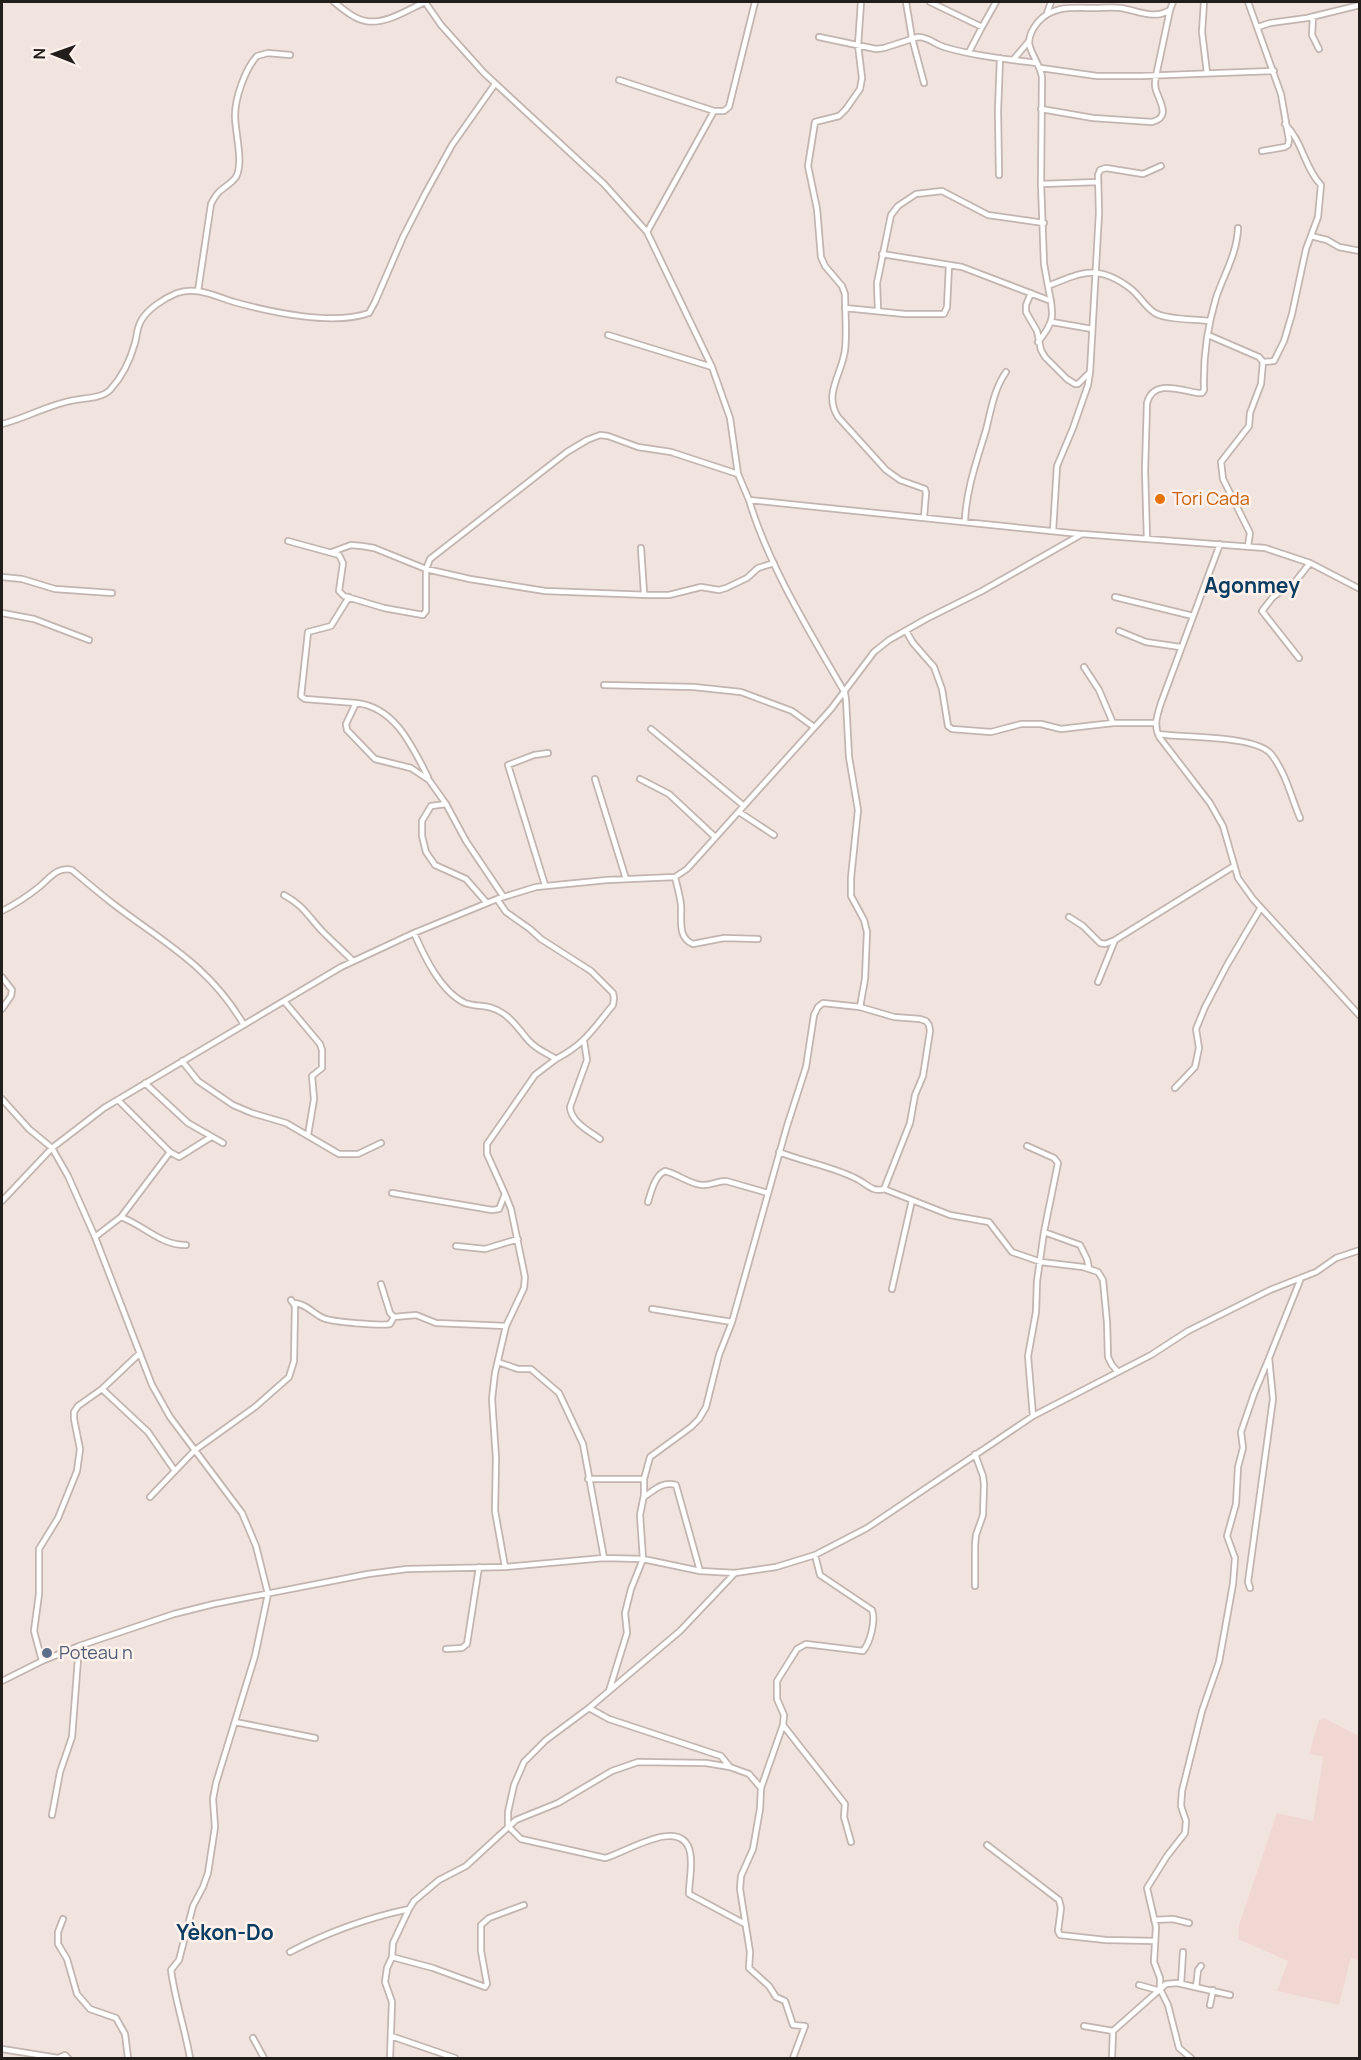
<svg xmlns="http://www.w3.org/2000/svg" width="1361" height="2060" viewBox="0 0 1361 2060" font-family="Manrope,sans-serif">
	<style>
		.education { fill: #f1d7d2 }
		.lines { fill: none; stroke-linecap: round; stroke-linejoin: round }
		.minor-casing { stroke: #c2b5b0; stroke-width: 8 }
		.minor { stroke: #fff; stroke-width: 4.5 }
		.food-dot { fill: #e8710a; stroke: #fff1ec; stroke-width: 2 }
		.service-dot { fill: #5c6f8a; stroke: #fff1ec; stroke-width: 2 }
		.labels { text-anchor: middle; stroke-width: 5; stroke-linejoin: round; paint-order: stroke }
		.food-label { font-size: 18px; fill: #c56008; stroke: #fff1ec; text-anchor: start }
		.service-label { font-size: 18px; fill: #4e5e75; stroke: #fff1ec; text-anchor: start }
		.quarter-label { font-size: 21px; font-weight: bold; fill: #0b3d61; stroke: #fff1ec }
	</style>
	<rect width="100%" height="100%" fill="#f1e4df"/>
	<path class="education" d="M 1324,1718 L 1359,1736 L 1359,1960 L 1351,1958 L 1339,2005 L 1277,1991 L 1288,1961 L 1238,1939 L 1239,1925 L 1277,1813 L 1313,1821 L 1323,1759 L 1322,1756 L 1309,1754 L 1319,1720 Z"/>
	<g class="lines">
		<g class="minor-casing">
			<path id="minor" d="M 334,2 C 343,9 354,19 366,21 C 385,25 409,9 425,2
				M 425,2 L 441,25 L 484,73 L 604,184 L 647,232 L 712,367 L 730,418 L 738,474 L 749,500 L 1080,534
				M 861,2 L 858,45 L 862,78 L 860,89 L 846,109 L 839,116 L 815,122 L 808,166 L 817,209 L 821,257 L 825,266 L 842,286 L 845,294 C 845,312 847,332 845,350 C 842,374 823,394 838,417 L 886,470 L 900,480 L 925,489 L 926,493 L 924,517
				M 906,2 L 912,38 L 924,83
				M 930,2 L 982,27 L 996,2
				M 1173,2 L 1170,10 C 1154,20 1139,11 1121,8 C 1112,7 1103,8 1094,8 C 1073,8 1053,5 1038,22 C 1033,28 1029,35 1029,43 C 1031,55 1040,64 1042,77 L 1041,184 L 1044,264 L 1048,286 C 1082,272 1099,264 1131,289 C 1140,296 1145,307 1155,313 C 1167,320 1195,319 1210,321
				M 1204,2 L 1202,32 L 1207,73
				M 1248,2 L 1281,94 L 1289,140 L 1288,145 L 1285,147 L 1262,151
				M 1047,13 L 1051,2
				M 1313,17 L 1312,35 L 1319,49
				M 1258,27 L 1270,23 L 1307,18 L 1360,5
				M 819,37 L 876,49 L 884,48 L 918,37 C 929,37 934,44 944,47 C 974,56 1006,59 1037,63
				M 969,52 L 982,27
				M 1013,60 L 1029,41
				M 1041,68 L 1097,76 L 1141,76 L 1274,71
				M 619,80 L 714,111 L 724,111 L 729,107 L 755,2
				M 1041,109 L 1093,118 L 1152,122 C 1171,117 1160,103 1156,90 C 1154,85 1155,81 1156,76 L 1170,10
				M 999,175 L 998,111 L 1000,58
				M 1041,184 L 1098,182
				M 647,232 L 714,111
				M 1311,236 L 1327,240 L 1339,247 L 1360,251
				M 882,254 L 962,267 L 1051,301
				M 198,291 L 211,204 C 213,200 216,195 219,192 C 224,187 232,183 236,177 C 244,163 235,132 235,116 C 235,98 245,69 257,56 L 268,53 L 290,55
				M 1031,293 L 1026,305 L 1026,312 L 1037,331 L 1041,350 L 1045,357 L 1067,379 L 1075,384 L 1078,384 L 1090,372
				M 845,308 L 905,314 L 944,314 L 947,307 L 949,265
				M 878,311 L 877,283 L 891,215 L 898,206 L 916,194 L 942,191 L 988,215 L 1044,223
				M 1052,322 L 1092,329
				M 608,335 L 712,367
				M 1208,335 L 1259,357 L 1263,362 L 1261,384 L 1250,413 L 1249,426 L 1221,462 L 1223,479 L 1250,533 L 1248,546
				M 1038,342 C 1057,319 1053,313 1048,286
				M 1263,362 L 1274,361 L 1284,341 L 1292,314 L 1306,249 L 1318,217 L 1321,185 C 1304,167 1303,142 1285,124
				M 2,424 C 27,418 49,404 75,400 C 86,398 102,398 110,390 C 123,376 130,361 135,343 C 137,336 137,327 141,321 C 147,309 165,298 177,293 C 196,286 215,296 234,302 C 270,312 333,326 369,313 L 375,302 L 403,237 L 425,194 L 452,145 L 495,84
				M 749,500 C 769,567 810,632 845,693 L 846,700 L 849,757 L 858,810 L 851,878 L 851,896 L 864,920 L 867,932 L 865,979 L 860,1007
				M 965,521 C 966,490 977,460 986,430 C 991,410 994,389 1006,372
				M 1053,531 L 1057,466 L 1073,428 L 1088,385 L 1090,372 L 1099,213 L 1098,175 L 1100,170 L 1106,168 L 1143,174 L 1161,166
				M 1147,539 L 1145,470 L 1147,403 C 1153,379 1180,390 1198,393 L 1202,393 L 1204,390 C 1203,359 1207,328 1216,298 C 1224,274 1237,254 1238,228
				M 288,541 L 339,555 L 343,563 L 339,591 L 344,596 L 384,608 L 423,615 L 426,611 L 426,569 L 430,559 L 567,452 L 587,440 L 600,435 L 608,436 L 638,447 L 671,452 L 738,474
				M 1220,544 L 1161,703 C 1157,716 1153,726 1160,738 L 1210,803 L 1223,826 L 1238,878 L 1253,899 L 1360,1016
				M 641,548 L 644,593
				M 332,552 L 351,545 L 362,546 L 374,548 L 426,569 L 470,579 L 545,591 L 649,595 L 669,595 L 701,587 L 719,590 L 726,588 L 747,578 L 758,568 L 774,563
				M 2,577 L 22,579 L 55,589 L 112,593
				M 349,597 L 331,626 L 308,632 L 301,696 L 305,699 L 356,703 L 346,724 L 347,730 L 375,759 L 411,768 L 429,780 L 446,804 L 466,841 L 503,896
				M 1115,597 L 1193,616
				M 2,613 L 34,619 L 89,640
				M 906,631 L 913,643 L 934,667 L 942,689 L 948,726 L 952,729 L 991,732 L 1021,724 L 1041,724 L 1061,729 L 1113,723 L 1155,723
				M 1119,631 L 1146,642 L 1180,647
				M 1299,658 L 1262,611 L 1273,597 L 1295,582 L 1310,563
				M 1084,667 L 1099,690 L 1113,723
				M 604,685 L 694,687 L 741,692 L 792,711 L 814,727
				M 356,703 C 395,707 412,746 428,777
				M 651,729 L 744,806
				M 1158,734 C 1183,738 1255,735 1271,754 C 1286,773 1291,797 1300,818
				M 595,779 L 626,879
				M 640,779 L 669,794 L 715,837
				M 446,804 L 431,806 L 422,821 L 422,836 L 426,852 L 435,865 L 466,879 L 487,903
				M 739,812 L 774,835
				M 675,877 C 677,886 680,896 681,905 C 682,919 677,938 693,944 L 724,938 L 758,939
				M 545,885 L 508,765 L 534,755 L 548,753
				M 284,895 C 303,905 308,916 322,931 C 332,941 343,951 353,961
				M 2,911 C 14,905 29,895 39,887 C 49,879 57,866 72,870 C 85,881 98,892 112,903 C 164,943 209,965 244,1025
				M 1069,917 L 1083,926 L 1100,943 L 1105,944 L 1115,940 L 1234,866
				M 414,933 C 424,956 441,992 465,1003 C 479,1008 488,1003 504,1014 C 515,1022 520,1031 529,1041 C 536,1049 546,1053 556,1059 C 585,1044 593,1029 613,1005 L 614,998 L 613,993 L 591,971 L 541,939 L 530,929 L 506,912 L 497,899
				M 2,977 L 12,990 L 11,996 L 2,1009
				M 1098,982 L 1115,940
				M 284,1001 L 320,1044 L 322,1050 L 322,1068 L 312,1076 L 314,1099 L 308,1135
				M 584,1041 L 587,1060 L 570,1107 C 571,1122 589,1131 600,1139
				M 182,1061 L 198,1081 L 233,1105 L 252,1113 L 286,1123 L 339,1154 L 358,1154 L 381,1143
				M 145,1083 L 188,1123 L 223,1143
				M 1175,1088 L 1195,1067 L 1199,1048 L 1196,1029 L 1205,1007 L 1227,965 L 1260,909
				M 2,1099 L 29,1129 L 52,1148 L 68,1176 L 95,1237 L 152,1385 L 170,1417 L 242,1513 L 256,1546 L 268,1594 L 255,1656 L 216,1783 L 213,1799 L 215,1827 L 208,1873 L 203,1887 L 193,1906 L 179,1960 L 171,1970 C 175,2000 185,2029 190,2058
				M 1027,1146 L 1054,1158 L 1058,1163 L 1044,1232 L 1037,1281 L 1036,1312 L 1028,1356 L 1033,1416
				M 170,1152 L 179,1157 L 211,1137
				M 779,1152 C 804,1162 831,1166 855,1178 C 865,1182 872,1193 884,1189 L 950,1215 L 989,1222 L 1012,1252 L 1041,1262 L 1083,1267 L 1098,1272 L 1103,1280 L 1107,1322 L 1108,1357 L 1112,1365 L 1118,1372
				M 392,1193 L 492,1210 L 499,1209 L 505,1194 L 487,1154 L 487,1144 L 535,1075 L 556,1059
				M 2,1201 L 52,1148 L 104,1108 L 341,967 L 414,933 L 497,899 L 536,887 L 607,880 L 675,877 L 687,869 L 831,709 L 874,652 L 889,640 L 926,619 L 982,591 L 1082,534 L 1265,548 L 1310,563 L 1360,589
				M 648,1202 C 651,1192 655,1175 665,1171 C 678,1174 689,1184 702,1185 C 710,1186 717,1181 726,1181 L 768,1193
				M 121,1217 C 145,1226 160,1245 186,1245
				M 1044,1232 L 1080,1245 L 1087,1259 L 1089,1268
				M 95,1237 L 121,1217 L 170,1152 L 118,1100
				M 456,1246 L 485,1249 L 518,1239
				M 381,1284 L 390,1313 L 394,1317 L 416,1315 L 436,1323 L 506,1326
				M 892,1289 L 912,1200
				M 294,1303 C 307,1304 312,1313 323,1318 C 332,1322 381,1326 390,1324 L 394,1317
				M 652,1309 L 732,1322
				M 498,1362 L 518,1369 L 531,1369 L 559,1393 L 583,1444 L 604,1558
				M 102,1389 L 148,1432 L 175,1471
				M 975,1454 L 983,1476 L 984,1484 L 983,1515 L 976,1535 L 975,1545 L 975,1586
				M 588,1479 L 644,1479
				M 150,1497 L 195,1450 L 255,1407 L 289,1377 L 294,1361 L 295,1306 L 291,1300
				M 644,1497 C 654,1490 663,1481 676,1485 L 700,1571
				M 505,1567 L 495,1511 L 496,1458 L 492,1399 L 495,1373 L 506,1326 L 524,1288 L 525,1277 L 511,1209 L 505,1194
				M 735,1573 L 680,1631 L 589,1708 L 546,1740 L 524,1762 L 514,1785 L 508,1812 L 508,1826 L 521,1839 L 605,1858 C 625,1853 682,1815 690,1852 C 693,1866 689,1880 689,1894 L 745,1924
				M 1250,1588 L 1248,1582 L 1273,1399 L 1269,1358 L 1301,1278
				M 446,1649 L 462,1648 L 467,1644 L 479,1567
				M 42,1661 L 34,1631 L 39,1594 L 39,1549 L 58,1518 L 77,1471 L 80,1449 L 74,1419 L 74,1412 L 78,1406 L 102,1389 L 140,1353
				M 2,1681 L 42,1661 L 79,1646 L 174,1614 L 214,1604 L 368,1574 L 407,1569 L 505,1567 L 604,1558 L 643,1559 L 700,1571 L 735,1573 L 776,1567 L 815,1555 L 867,1528 L 1033,1416 L 1151,1355 L 1188,1331 L 1270,1290 L 1316,1272 L 1336,1258 L 1360,1250
				M 609,1691 L 627,1633 L 625,1613 L 631,1589 L 643,1559 L 640,1515 L 644,1495 L 644,1479 L 650,1457 L 691,1427 L 699,1419 L 706,1407 L 719,1355 L 732,1322 L 787,1126 L 806,1067 L 814,1015 L 818,1007 L 823,1003 L 860,1007 L 894,1017 L 920,1019 L 926,1021 L 929,1025 L 930,1031 L 923,1076 L 915,1095 L 910,1123 L 884,1189
				M 589,1708 L 609,1719 L 721,1756 L 730,1767
				M 235,1722 L 315,1738
				M 783,1725 L 845,1804 L 844,1817 L 851,1842
				M 52,1815 L 60,1772 L 72,1737 L 79,1646
				M 987,1845 L 1059,1900 L 1061,1908 L 1058,1931 L 1060,1935 L 1106,1940 L 1155,1941
				M 63,1919 L 58,1932 L 58,1944 L 67,1959 L 77,1994 L 90,2009 L 116,2018 L 125,2034 L 128,2058
				M 1154,1920 L 1173,1919 L 1189,1923
				M 290,1952 C 328,1932 367,1918 409,1909
				M 392,1957 L 433,1968 L 485,1987 L 487,1984 L 481,1951 L 481,1925 L 489,1918 L 524,1905
				M 1181,1984 L 1183,1952
				M 1139,1985 L 1157,1990
				M 1196,1987 L 1198,1970 L 1201,1966
				M 1210,2005 L 1213,1990
				M 1084,2026 L 1113,2031
				M 391,2036 L 455,2058
				M 253,2038 L 264,2058
				M 2,2049 L 58,2058
				M 58,2058 L 65,2055 L 68,2058
				M 390,2058 L 392,2002 L 385,1982 L 387,1968 L 392,1957 L 393,1943 L 409,1909 L 414,1901 L 439,1880 L 466,1866 L 516,1820 L 558,1803 L 612,1771 L 638,1762 L 706,1763 L 730,1767 L 749,1774 L 761,1788
				M 793,2058 L 805,2026 L 793,2025 L 785,2001 L 776,1997 L 769,1986 L 749,1968 L 750,1952 L 740,1889 L 741,1876 L 753,1849 L 760,1809 L 761,1788 L 783,1725 L 784,1715 L 777,1699 L 777,1681 L 797,1649 L 806,1644 L 863,1651 C 870,1643 876,1621 872,1610 L 820,1575 L 815,1555
				M 1112,2058 L 1113,2031 L 1166,1984 L 1177,1983 L 1230,1995
				M 1191,2058 L 1179,2048 L 1168,2005 L 1160,1989 L 1160,1978 L 1154,1962 L 1156,1927 L 1147,1888 L 1167,1856 L 1185,1833 L 1186,1821 L 1181,1806 L 1182,1791 L 1202,1711 L 1219,1662 L 1233,1584 L 1235,1558 L 1227,1536 L 1236,1504 L 1238,1467 L 1243,1448 L 1241,1432 L 1254,1394 L 1269,1358"/>
		</g>
		<use href="#minor" class="minor"/>
	</g>
	<circle class="food-dot" cx="1160" cy="499" r="6"/>
	<circle class="service-dot" cx="47" cy="1653" r="6"/>
	<g class="labels">
		<g class="food-label">
			<text x="1172" y="505">Tori Cada</text>
		</g>
		<g class="service-label">
			<text x="59" y="1659">Poteau n</text>
		</g>
		<g class="quarter-label">
			<text x="1252" y="593">Agonmey</text>
			<text x="225" y="1940">Yèkon-Do</text>
		</g>
	</g>
	<rect width="1361" height="2060" fill="none" stroke="#221e1c" stroke-width="6"/>
	<g transform="translate(54 54) rotate(271)" stroke="#fff1ec" stroke-width="4.5" paint-order="stroke">
	<path d="M0-4.5L10 22L0 15L-10 22Z" fill="#221e1c"/>
	<text y="-9" font-size="16" font-weight="bold" text-anchor="middle" fill="#221e1c">N</text>
	</g>
</svg>
